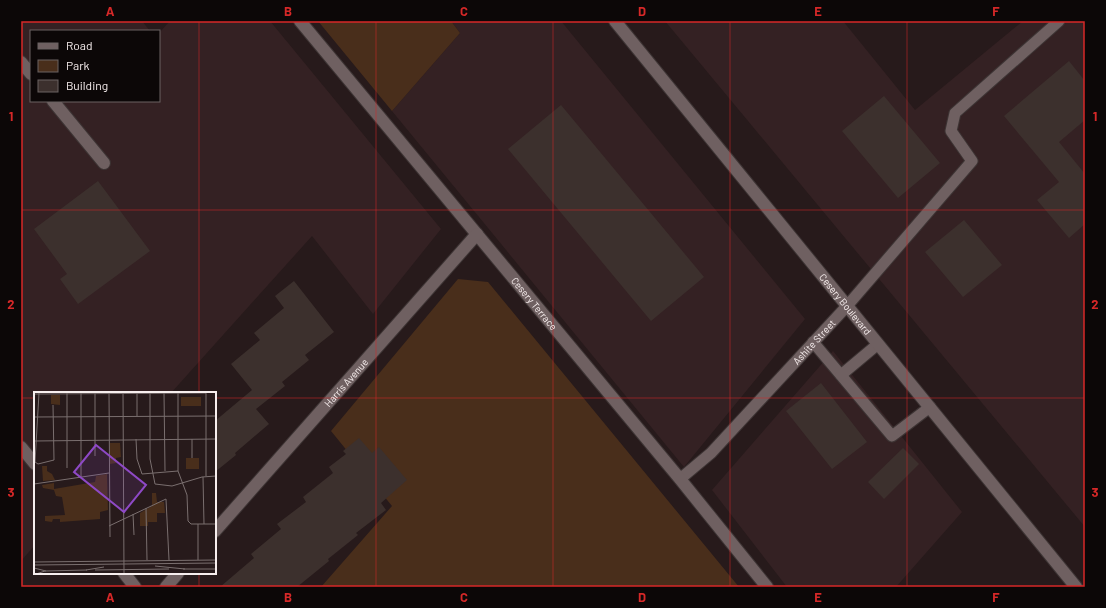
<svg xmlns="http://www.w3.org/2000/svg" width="1106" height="608" viewBox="0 0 1106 608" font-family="Barlow,sans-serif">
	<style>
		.built { fill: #342123 }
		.green { fill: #492e1b }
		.building { fill: #3c302d }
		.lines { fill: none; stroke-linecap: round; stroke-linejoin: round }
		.lane-casing { stroke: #3d3434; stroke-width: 13 }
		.street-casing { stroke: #3d3434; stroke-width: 14 }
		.secondary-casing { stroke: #3d3434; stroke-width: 14 }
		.lane { stroke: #6f6061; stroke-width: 11 }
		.street { stroke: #6f6061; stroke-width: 12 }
		.secondary { stroke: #6f6061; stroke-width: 12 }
		.grid { fill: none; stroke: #d62828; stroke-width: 1; stroke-opacity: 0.55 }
		.labels { text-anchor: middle; stroke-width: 3.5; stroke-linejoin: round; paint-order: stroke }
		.street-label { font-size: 10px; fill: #f7eeee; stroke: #0c0707 }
		.inset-road { fill: none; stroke: #7a6f6f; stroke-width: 1 }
		.view { fill: #8e49c6; fill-opacity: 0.15; stroke: #8e49c6; stroke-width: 2 }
		.inset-edge { fill: none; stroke: #f7eeee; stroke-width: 2 }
		.neatline { fill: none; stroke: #d62828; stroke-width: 1.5 }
		.grid-label { font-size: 13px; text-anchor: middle; font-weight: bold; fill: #d62828 }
	</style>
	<rect width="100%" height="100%" fill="#271a1b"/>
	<path class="built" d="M 21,21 L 142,21 L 150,31 L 31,31 L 31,101 L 159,101 L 159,33 L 170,21 L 270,21 L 441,229 L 373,314 L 312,236 L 171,393 L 35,393 L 35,545 L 21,561 Z
		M 451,21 L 561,21 L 805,319 L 684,467 L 392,111 L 460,33 Z
		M 665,21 L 843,21 L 915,110 L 1023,21 L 1085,21 L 1085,527 Z
		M 833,351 L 962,512 L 896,587 L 787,587 L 712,490 Z"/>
	<path class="green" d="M 318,21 L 451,21 L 460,33 L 392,111 Z
		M 458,279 L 488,282 L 739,587 L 321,587 L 392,506 L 331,431 Z"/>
	<path class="building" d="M 1069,61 L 1085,81 L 1085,120 L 1059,142 L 1085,174 L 1085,224 L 1069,238 L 1037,200 L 1059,182 L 1004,116 Z
		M 884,96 L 940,163 L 898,198 L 842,131 Z
		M 561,105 L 704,277 L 651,321 L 508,149 Z
		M 98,181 L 150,251 L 78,304 L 60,279 L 67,274 L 34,229 Z
		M 964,220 L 1002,265 L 963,297 L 925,252 Z
		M 294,281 L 334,332 L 305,355 L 309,360 L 282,382 L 285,386 L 256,409 L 269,424 L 235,453 L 236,455 L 215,472 L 215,421 L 252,390 L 231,364 L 260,340 L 254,333 L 284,308 L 275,296 Z
		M 821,383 L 867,442 L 832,469 L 786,411 Z
		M 359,438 L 372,453 L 379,447 L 407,480 L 381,503 L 386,510 L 356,533 L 358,535 L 328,559 L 329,561 L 297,587 L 220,587 L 254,558 L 251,554 L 281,529 L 277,524 L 306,502 L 303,497 L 333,473 L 329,467 L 346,454 L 343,451 Z
		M 903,448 L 919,464 L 884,499 L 868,482 Z"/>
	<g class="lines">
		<g class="lane-casing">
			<g id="lane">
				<path d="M 813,342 L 892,436 L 930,407"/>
				<path d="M 841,375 L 878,344"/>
				<path id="s1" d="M 680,479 L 711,453 L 847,306 L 972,161 L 951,131 L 955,113 L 1059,21"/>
			</g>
		</g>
		<g class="street-casing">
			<g id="street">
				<path id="s2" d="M 300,21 L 680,479 L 767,587"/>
				<path d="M 21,62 L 31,74"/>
				<path d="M 53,101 L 104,163"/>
				<path d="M 21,447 L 35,464"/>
				<path id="s3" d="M 215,531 L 477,234"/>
				<path d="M 124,573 L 135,587"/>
				<path d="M 166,587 L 178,573"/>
			</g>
		</g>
		<g class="secondary-casing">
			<g id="secondary">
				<path id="s4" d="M 615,21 L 1076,587"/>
			</g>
		</g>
		<use href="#lane" class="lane"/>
		<use href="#street" class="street"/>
		<use href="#secondary" class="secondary"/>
	</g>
	<path class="grid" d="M 199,21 L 199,393M 376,21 L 376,587M 553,21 L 553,587M 730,21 L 730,587M 907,21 L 907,587M 21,210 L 1085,210M 21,398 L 35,398M 215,398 L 1085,398M 199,573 L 199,587"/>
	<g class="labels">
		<g class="street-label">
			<text dy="4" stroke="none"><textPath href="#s2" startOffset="367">Cesery Terrace</textPath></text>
			<text dy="4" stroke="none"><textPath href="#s4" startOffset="365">Cesery Boulevard</textPath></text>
			<text dy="4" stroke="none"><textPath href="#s1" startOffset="192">Ashite Street</textPath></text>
			<text dy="4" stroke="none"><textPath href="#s3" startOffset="198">Harris Avenue</textPath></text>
		</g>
	</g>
	<g transform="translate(34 392)">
		<rect width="182" height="182" fill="#271a1b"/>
		<path d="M 17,3 L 26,3 L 26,13 L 17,12 ZM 147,5 L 167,5 L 167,14 L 147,14 ZM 76,51 L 86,51 L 87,65 L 82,66 L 82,71 L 76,72 ZM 152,66 L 165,66 L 165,77 L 152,77 ZM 8,74 L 13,74 L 13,79 L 18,82 L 21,88 L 9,89 ZM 73,82 L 74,118 L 66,120 L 66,127 L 26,130 L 26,127 L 19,127 L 18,130 L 11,129 L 11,124 L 31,123 L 28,105 L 22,104 L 20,98 L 9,96 L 8,93 L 20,91 L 20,97 L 61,90 L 62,84 ZM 118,101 L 122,101 L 123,110 L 130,110 L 131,121 L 123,121 L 123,130 L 114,130 L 114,134 L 106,134 L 106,121 L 118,114 Z" fill="#492e1b"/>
		<path class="inset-road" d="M 89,0 L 90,182M 5,1 L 1,70 L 4,72 L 20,68 L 19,13M 33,1 L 33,76M 47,1 L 47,86M 61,1 L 61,64M 75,1 L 76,145M 103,1 L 103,24M 116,1 L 116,67 L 121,92 L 138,94 L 168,85 L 182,84M 130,1 L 131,79M 144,1 L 144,79 L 153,103 L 154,129 L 157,132 L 182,132M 172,1 L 172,84M 0,2 L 172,1M 0,25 L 182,24M 102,47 L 103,67 L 108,82 L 144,79M 158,47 L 158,66M 0,49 L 182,47M 169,85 L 170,132M 0,92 L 75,81M 112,116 L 113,168M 99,122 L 100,143M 164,132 L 164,168M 75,134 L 132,107 L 135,168M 0,170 L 182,168M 0,173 L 182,171M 121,174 L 151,177M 0,176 L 12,179M 149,177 L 182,177M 52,178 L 70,175M 61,178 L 135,177M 2,182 L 11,179 L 53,178"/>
		<path class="view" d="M 62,53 L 112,93 L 90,120 L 40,80 Z"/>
		<rect width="182" height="182" class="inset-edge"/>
	</g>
	<rect width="1106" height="608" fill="none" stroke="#0c0707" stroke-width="44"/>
	<rect x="30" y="30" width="130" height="72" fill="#0c0707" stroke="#6a6363"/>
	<rect x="38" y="43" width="20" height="6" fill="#6f6061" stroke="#6a6363"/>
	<text x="66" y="50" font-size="12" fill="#f7eeee">Road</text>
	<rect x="38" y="60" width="20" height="12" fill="#492e1b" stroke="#6a6363"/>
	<text x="66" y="70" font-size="12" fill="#f7eeee">Park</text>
	<rect x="38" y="80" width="20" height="12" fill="#3c302d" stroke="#6a6363"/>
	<text x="66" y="90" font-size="12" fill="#f7eeee">Building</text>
	<rect x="22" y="22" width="1062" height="564" class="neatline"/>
	<g class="grid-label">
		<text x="110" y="16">A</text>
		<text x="288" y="16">B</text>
		<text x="464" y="16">C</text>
		<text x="642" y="16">D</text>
		<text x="818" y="16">E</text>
		<text x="996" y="16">F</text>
		<text x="11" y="121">1</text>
		<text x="1095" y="121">1</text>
		<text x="11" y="309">2</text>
		<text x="1095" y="309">2</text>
		<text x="11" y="497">3</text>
		<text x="1095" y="497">3</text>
		<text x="110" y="602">A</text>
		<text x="288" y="602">B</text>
		<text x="464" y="602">C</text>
		<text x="642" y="602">D</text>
		<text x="818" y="602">E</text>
		<text x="996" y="602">F</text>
	</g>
</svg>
